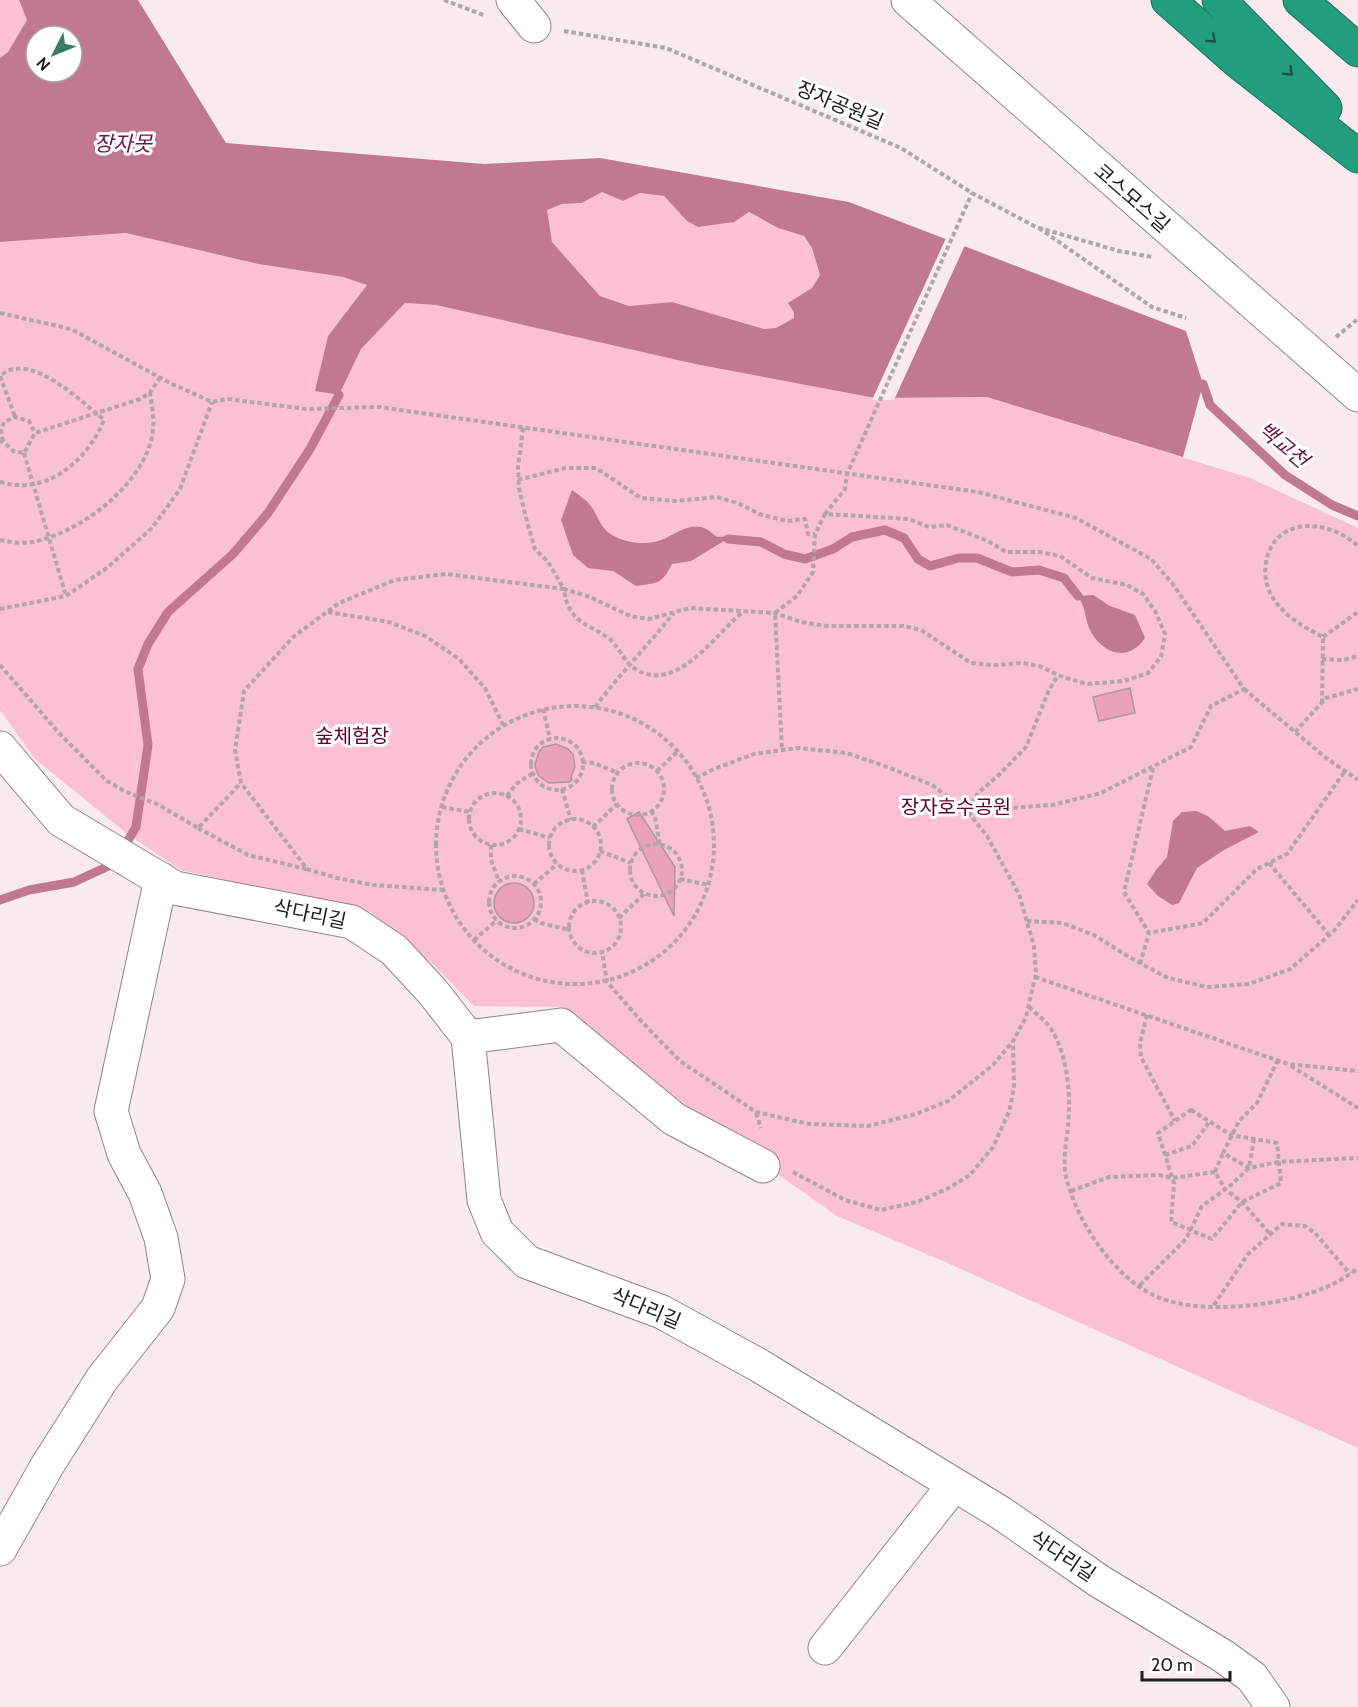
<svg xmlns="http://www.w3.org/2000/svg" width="1358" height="1707" viewBox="0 0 1358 1707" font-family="Cabin,'Noto Sans KR',sans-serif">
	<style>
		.green { fill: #fbc0d3 }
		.water { fill: #c07991; fill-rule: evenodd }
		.pier { fill: #f9eaee }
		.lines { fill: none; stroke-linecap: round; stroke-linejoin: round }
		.stream { stroke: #c07991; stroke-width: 9 }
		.building { fill: #eca1ba; stroke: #a79a9e; stroke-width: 1.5 }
		.minor-casing { stroke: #928488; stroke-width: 35 }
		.highway-casing { stroke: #21705c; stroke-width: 35 }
		.path { stroke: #b0a5a8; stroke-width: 4; stroke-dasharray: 4.5 3; stroke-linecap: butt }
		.minor { stroke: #fff; stroke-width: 33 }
		.highway { stroke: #229e7f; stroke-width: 33 }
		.oneway { stroke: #204f43 }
		.labels { text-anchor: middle; stroke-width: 6; stroke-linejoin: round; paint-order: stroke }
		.street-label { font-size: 20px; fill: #1f1a1b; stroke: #fff }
		.park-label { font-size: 20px; fill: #5d0331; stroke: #fff }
		.water-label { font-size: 21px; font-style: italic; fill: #6c163e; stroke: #fff }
	</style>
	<rect width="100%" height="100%" fill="#f9eaee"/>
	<path class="green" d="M 0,0 L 19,0 L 27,20 L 8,52 L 0,58 Z
		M 602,192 L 623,201 L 640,193 L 664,196 L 687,221 L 748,212 L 778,228 L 804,236 L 812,248 L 820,275 L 812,288 L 789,303 L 794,312 L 794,318 L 776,328 L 764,329 L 672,302 L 629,306 L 600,296 L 552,242 L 546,210 L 562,204 L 582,203 Z
		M 126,233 L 258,264 L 343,277 L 367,285 L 328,336 L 316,391 L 339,395 L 361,349 L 405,303 L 436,305 L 695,364 L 875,398 L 987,397 L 1250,478 L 1358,528 L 1358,1448 L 943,1261 L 837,1216 L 738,1146 L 560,1007 L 474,1006 L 434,965 L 370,912 L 181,870 L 130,836 L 35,759 L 0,710 L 0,242 Z"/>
	<path class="water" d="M 19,0 L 138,0 L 226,143 L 484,164 L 600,158 L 849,202 L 1186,331 L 1203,384 L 1183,457 L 987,397 L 875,398 L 695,364 L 436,305 L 405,303 L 361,349 L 339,395 L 315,391 L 328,336 L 367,285 L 343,277 L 258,264 L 126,233 L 0,242 L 0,58 L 8,52 L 27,20 ZM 36,36 L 72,36 L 72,72 L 36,72 ZM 602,192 L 623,201 L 640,193 L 664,196 L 687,221 L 698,227 L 734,222 L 749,212 L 778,228 L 804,236 L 812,248 L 820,275 L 812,288 L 788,303 L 794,312 L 794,318 L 776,328 L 764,329 L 672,302 L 629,306 L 600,296 L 552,242 L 547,210 L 562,204 L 582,203 Z
		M 572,490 C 578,495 586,499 590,505 C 598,515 600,528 612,535 C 627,544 650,546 666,538 C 678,532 692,522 706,529 C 710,531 714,535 717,537 L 732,536 L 691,561 L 672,564 C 662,584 658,583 636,586 L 613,571 L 588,568 L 573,555 L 561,520 Z
		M 1093,595 L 1110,606 L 1135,615 L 1145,638 C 1129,662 1104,655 1091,632 C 1084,619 1087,610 1078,596 Z
		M 1196,811 L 1208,816 L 1225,831 L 1250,826 L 1259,832 L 1224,850 L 1197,868 L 1179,903 L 1172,905 L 1158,896 L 1147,884 L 1156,870 L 1167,857 L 1173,821 L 1182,812 Z"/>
	<path class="pier" d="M 947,236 L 966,243 L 894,400 L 872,400 Z"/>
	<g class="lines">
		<path class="stream" d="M 1203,384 L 1210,405 L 1285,475 L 1332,505 L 1358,516
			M 728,539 L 761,542 L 784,554 L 805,559 L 833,549 L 852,537 L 885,530 L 904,538 L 918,559 L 930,566 L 959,558 L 977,558 L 1012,572 L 1039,570 L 1064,578 L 1078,596
			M 123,849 L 136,827 L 148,745 L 138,669 L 148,644 L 168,612 L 233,554 L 268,513 L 310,449 L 339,395
			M 0,900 L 29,890 L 74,882 L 113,864 L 115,861"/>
	</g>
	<path class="building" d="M 1130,688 L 1135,713 L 1099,721 L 1093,697 Z
		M 556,744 L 568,749 L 573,754 L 575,767 L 571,777 L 572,780 L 569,782 L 549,783 L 539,776 L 536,770 L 535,764 L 539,752 L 543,747 Z
		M 639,812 L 675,867 L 674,916 L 627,819 Z
		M494 903a20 20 0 1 1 40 0a20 20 0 1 1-40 0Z"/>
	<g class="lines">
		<g class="minor-casing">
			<path id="minor" d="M 513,0 L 534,26
				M 908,0 L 1358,395
				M 0,748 L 61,820 L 175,888 L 352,922 L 394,950 L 432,991 L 468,1037 L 484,1200 L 497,1232 L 527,1262 L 662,1312 L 760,1366 L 1001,1513 L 1099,1581 L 1223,1656 L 1252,1677 L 1273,1707
				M 468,1037 L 561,1025 L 674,1119 L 763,1166
				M 0,1549 L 47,1466 L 102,1379 L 158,1308 L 168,1279 L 161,1238 L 145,1193 L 124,1154 L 111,1111 L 161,879
				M 825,1648 L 953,1486"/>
		</g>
		<g class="highway-casing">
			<path id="highway" d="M 1168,0 L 1236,60 L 1358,156
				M 1219,0 L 1325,108
				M 1300,0 L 1358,50"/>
		</g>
		<path class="path" d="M 444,0 L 486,16
			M 564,31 L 666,48 L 901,148 L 972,193 L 1036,227 L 1119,251 L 1152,257
			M 1039,228 L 1152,307 L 1186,318
			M 0,313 L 71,329 L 170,383 L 212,402 L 227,399 L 307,409 L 379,407 L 978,492 L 1076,518 L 1151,559 L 1172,583 L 1244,689 L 1211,706 L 1191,747 L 1101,793 L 1052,805 L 967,811 L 987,836 L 1019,894 L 1034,946 L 1036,973 L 1026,1017 L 1013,1041 L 993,1065 L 948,1101 L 916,1114 L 868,1126 L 809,1124 L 756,1112 L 680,1061 L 642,1022 L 607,982 L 602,952
			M 1336,337 L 1358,319
			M 523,428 L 518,468 L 519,488 L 526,518 L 535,549 L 548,562 L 564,589 L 590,597 L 630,616 L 649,619 L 690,608 L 775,613 L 801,622 L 827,626 L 903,626 L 921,630 L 971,663 L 994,665 L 1022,663 L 1039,666 L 1063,677 L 1087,684 L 1124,681 L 1148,673 L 1161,657 L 1165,634 L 1155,611 L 1143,594 L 1127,585 L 1092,578 L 1060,556 L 1040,552 L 1006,552 L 988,541 L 947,525 L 929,527 L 909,519 L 825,514 L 815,534 L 813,572 L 797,596 L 775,613 L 782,750
			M 3,441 L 1,431 L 4,422 L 15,417 L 29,421 L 35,433
			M 0,442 L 3,441 L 13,451 L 24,453 L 35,433 L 140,399 L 150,393 L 160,377
			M 24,453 L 66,596
			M 518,480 L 565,468 L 596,468 L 641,498 L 675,501 L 717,497 L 740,504 L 759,514 L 787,521 L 805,519 L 808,534 L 815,534
			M 0,482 C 47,496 87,461 104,420 C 83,403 29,349 0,376 L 15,417
			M 825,514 L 845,489 L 847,474 L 972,193
			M 0,540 C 10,542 21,544 32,542 C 77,534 134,491 149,447 C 156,429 153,412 150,393
			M 0,609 L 66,596 L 108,567 L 152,528 L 180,489 L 212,402
			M 328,612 L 389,622 L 425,636 L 459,659 L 485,688 L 503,725
			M 1323,637 L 1358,612
			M 1322,659 L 1343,660 L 1358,656
			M 0,665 L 59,733 L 107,781 L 124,791 L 159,805 L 198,828 L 241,783
			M 1244,689 L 1326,758 L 1358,780
			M 1322,703 L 1323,637 C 1304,627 1285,617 1273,598 C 1266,587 1264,574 1266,562 C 1275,515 1329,519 1358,546
			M436 845a139 139 0 1 1 278 0a139 139 0 1 1-278 0Z
			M 595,707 C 620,674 648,645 674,613
			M 543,709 L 550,739
			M 1295,732 L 1326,698 L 1358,689
			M531 764a26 26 0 1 1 52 0a26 26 0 1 1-52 0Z
			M 582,762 L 594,763 L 618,773
			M612 789a26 26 0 1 1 52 0a26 26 0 1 1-52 0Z
			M 1153,768 L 1124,892 L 1149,933 L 1203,923 L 1257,869 L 1287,854 L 1345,771
			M 657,771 L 678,751
			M 696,778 L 714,769 L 754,754 L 798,748 L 847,753 L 890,768 L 932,785 L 967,811 L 978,793 L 1000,774 L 1026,747 L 1049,690 L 1058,675
			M 562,789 L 571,820
			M469 819a26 26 0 1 1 52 0a26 26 0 1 1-52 0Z
			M 507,796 L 516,784 L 533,773
			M 442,807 L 470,812
			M 651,811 L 655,817 L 660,845
			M549 845a26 26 0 1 1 52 0a26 26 0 1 1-52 0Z
			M 593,827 L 617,804
			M 198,828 L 248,855 L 306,869
			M 519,829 L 550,838
			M630 870a26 26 0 1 1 52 0a26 26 0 1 1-52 0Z
			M 491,845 L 491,860 L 499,882
			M 600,851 L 631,863
			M 1269,863 L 1329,935
			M 582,870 L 588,903
			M489 902a26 26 0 1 1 52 0a26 26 0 1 1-52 0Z
			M 680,879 L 709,885
			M 534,884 L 557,864
			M 444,890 L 373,885 L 337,878 L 307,869 L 241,783 L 235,750 L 244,691 L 293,637 L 339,603 L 395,580 L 446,574 L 564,589 C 568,621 584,622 607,637 C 619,645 622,660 634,668 C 676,696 714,635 743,612
			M569 927a26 26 0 1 1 52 0a26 26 0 1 1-52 0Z
			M 619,918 L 645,893
			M 534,919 L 541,923 L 570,930
			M 1027,921 L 1062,923 L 1094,935 L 1129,957 L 1168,978 L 1207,987 L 1249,984 L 1290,969 L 1333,932 L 1358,900
			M 474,940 L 497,920
			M 1140,964 L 1149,933
			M 1035,977 L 1288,1064 L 1358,1071
			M 1029,1007 C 1035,1013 1044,1019 1049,1026 C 1068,1052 1071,1096 1068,1127 C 1066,1145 1062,1163 1067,1181 C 1079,1224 1112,1274 1153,1295 C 1198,1317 1286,1306 1331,1285 C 1340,1281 1349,1274 1358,1269
			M 1147,1015 L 1140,1043 L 1141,1057 L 1175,1121
			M 1278,1060 L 1257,1103 L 1239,1121 L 1223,1153 L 1249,1168 L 1278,1162 L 1358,1158
			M 1291,1066 L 1358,1108
			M 1191,1110 L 1231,1135 L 1277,1143 L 1281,1183 L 1242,1202 L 1212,1239 L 1171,1222 L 1174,1183 L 1158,1133 Z
			M 756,1113 L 761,1128
			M 1165,1155 L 1192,1146 L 1210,1121
			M 793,1172 L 845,1200 L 881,1210 L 917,1202 L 947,1189 L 970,1175 L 993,1147 L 1009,1112 L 1014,1088 L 1013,1041
			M 1215,1172 L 1223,1153
			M 1071,1191 L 1109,1177 L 1159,1175 L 1172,1178 L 1215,1172 L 1225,1189 L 1242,1202 L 1270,1234
			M 1140,1285 L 1186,1239 L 1202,1206 L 1231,1185 L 1249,1168 L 1254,1139
			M 1214,1305 L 1248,1254 L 1282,1224 L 1305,1226 L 1315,1233 L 1350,1274"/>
		<use href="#minor" class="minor"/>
		<use href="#highway" class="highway"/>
	</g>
	<defs><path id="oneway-chevron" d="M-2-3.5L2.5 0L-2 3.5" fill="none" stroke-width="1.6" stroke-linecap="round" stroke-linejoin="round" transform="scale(1.5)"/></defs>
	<g class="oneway">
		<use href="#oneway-chevron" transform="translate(1212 39) rotate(42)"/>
		<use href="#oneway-chevron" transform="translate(1289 72) rotate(45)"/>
	</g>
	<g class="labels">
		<g class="street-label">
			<text transform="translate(840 105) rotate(23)" y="7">장자공원길</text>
			<text transform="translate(1132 198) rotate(41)" y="7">코스모스길</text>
			<text transform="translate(310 914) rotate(12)" y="7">삭다리길</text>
			<text transform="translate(646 1308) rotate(23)" y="7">삭다리길</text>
			<text transform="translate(1063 1556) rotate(34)" y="7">삭다리길</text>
		</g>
		<g class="park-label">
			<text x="352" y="743">숲체험장</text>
			<text x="956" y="814">장자호수공원</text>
		</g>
		<g class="water-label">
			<text x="123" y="151">장자못</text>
			<text transform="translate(1283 445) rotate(40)" y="7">백교천</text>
		</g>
	</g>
	<g transform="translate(54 54) rotate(227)"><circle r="28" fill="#ffffff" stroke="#a5a3a4" stroke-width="1.5"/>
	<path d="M0-4.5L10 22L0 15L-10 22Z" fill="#3c7b68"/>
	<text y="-9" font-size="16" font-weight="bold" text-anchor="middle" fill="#1f1a1b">N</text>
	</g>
	<path d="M1142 1671v9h88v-9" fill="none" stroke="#1f1a1b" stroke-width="3"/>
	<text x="1151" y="1671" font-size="18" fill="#1f1a1b" stroke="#ffffff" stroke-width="4.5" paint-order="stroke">20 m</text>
</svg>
